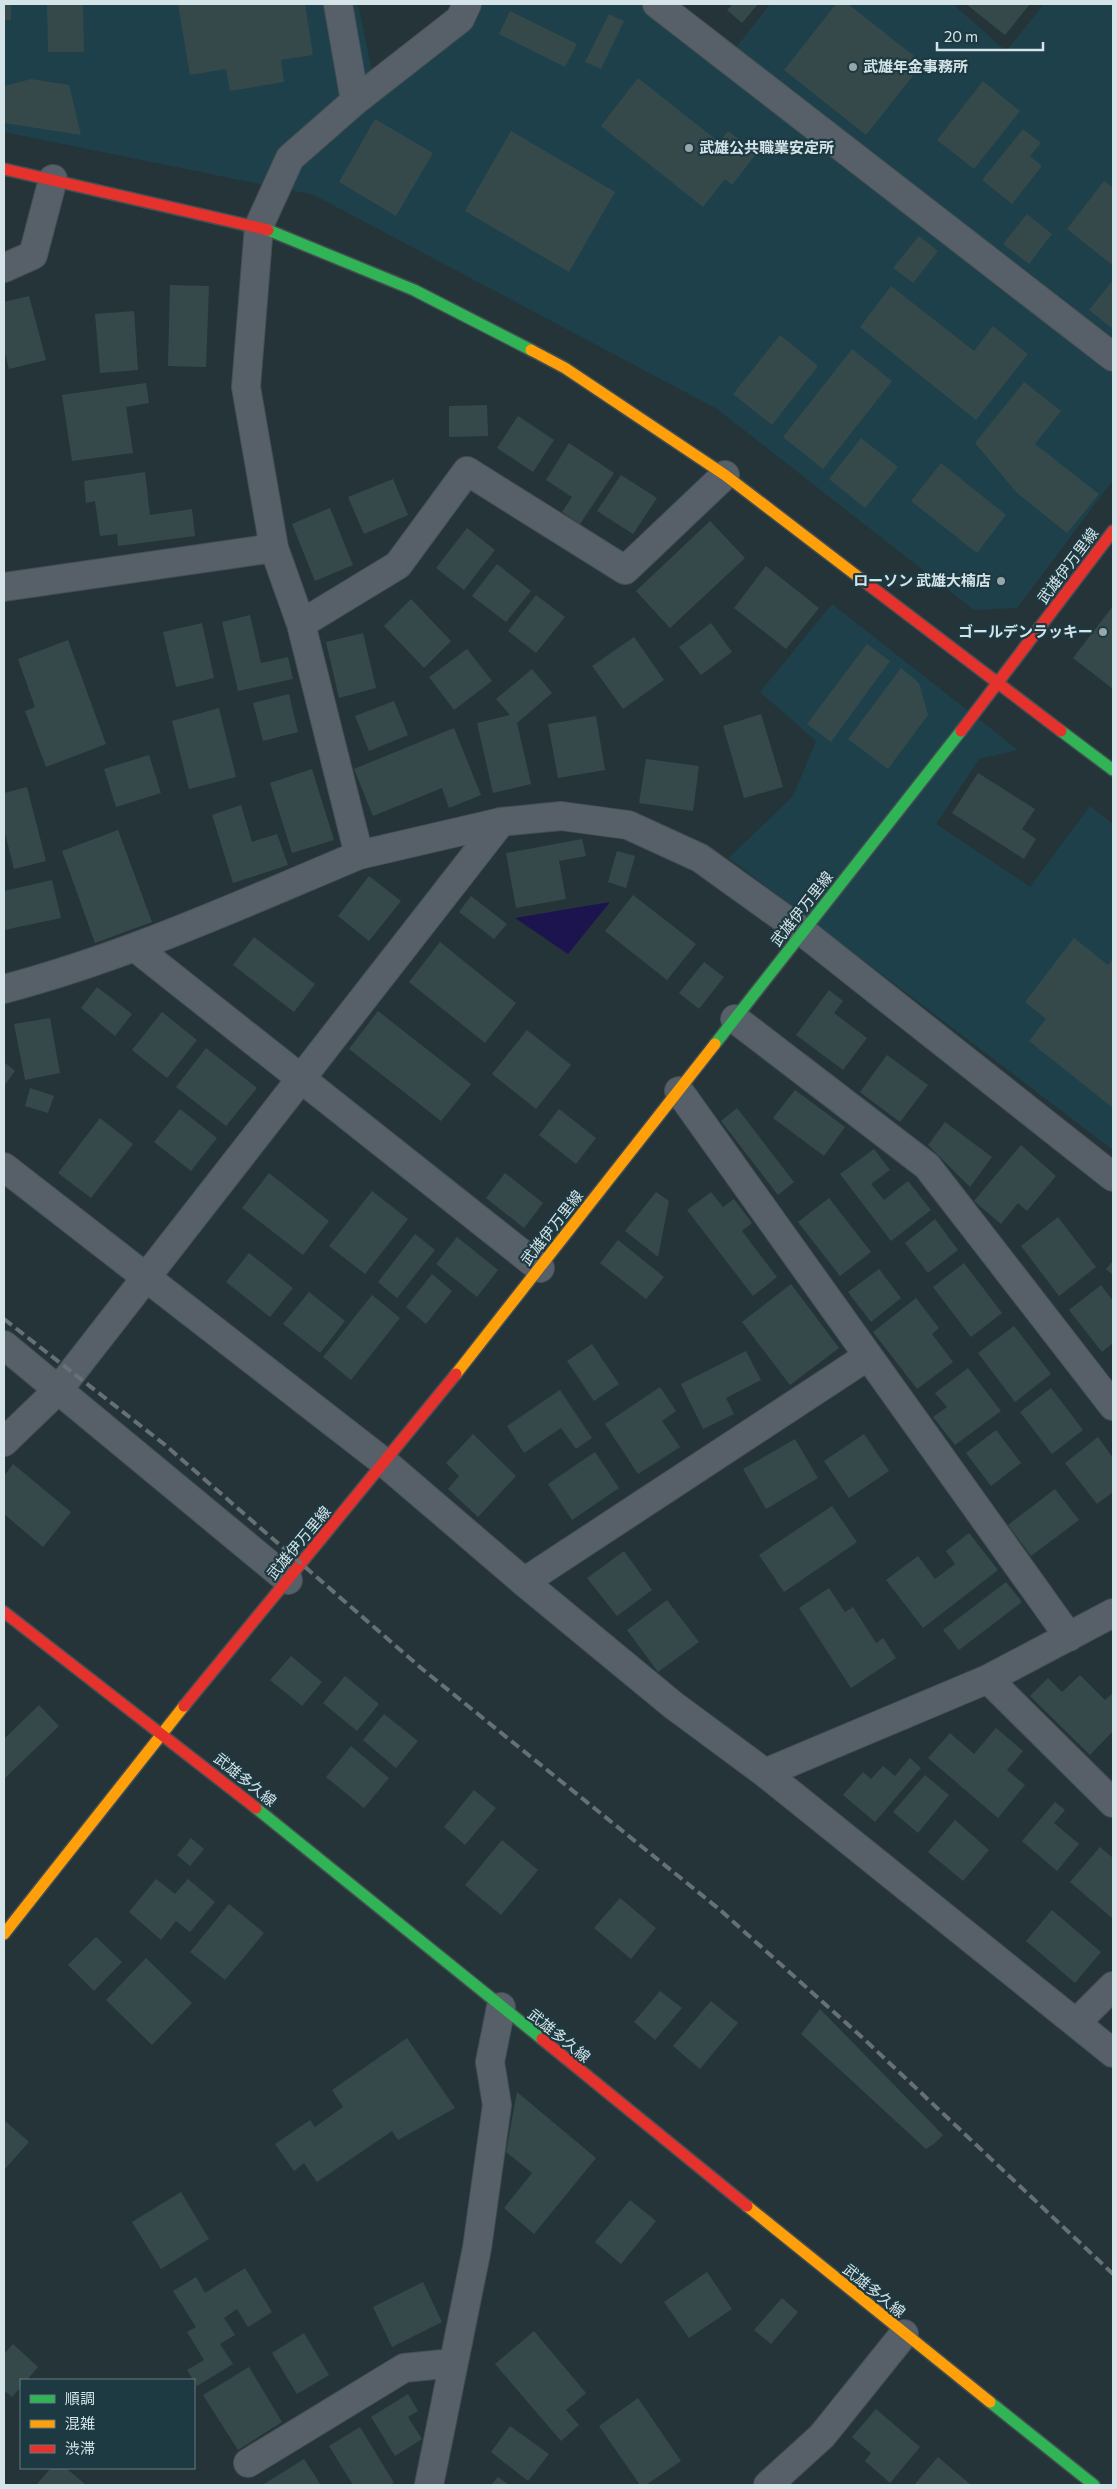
<svg xmlns="http://www.w3.org/2000/svg" width="1117" height="2489" viewBox="0 0 1117 2489" font-family="Commissioner,'Noto Sans JP',sans-serif">
	<style>
		.built { fill: #1d404a }
		.water { fill: #1b144e }
		.building { fill: #36494a }
		.lines { fill: none; stroke-linecap: round; stroke-linejoin: round }
		.street-casing { stroke: #434f53; stroke-width: 30 }
		.fast-casing { stroke: #434f53; stroke-width: 14 }
		.slow-casing { stroke: #434f53; stroke-width: 14 }
		.jam-casing { stroke: #434f53; stroke-width: 14 }
		.street { stroke: #576069; stroke-width: 28 }
		.fast { stroke: #30b455; stroke-width: 11 }
		.slow { stroke: #ff9f0a; stroke-width: 11 }
		.jam { stroke: #e5322d; stroke-width: 11 }
		.rail { stroke: #667075; stroke-width: 4; stroke-dasharray: 10 5; stroke-linecap: butt }
		.poi-dot { fill: #97a6ab; stroke: #1d3941; stroke-width: 2 }
		.labels { text-anchor: middle; stroke-width: 4.5; stroke-linejoin: round; paint-order: stroke }
		.poi-label { font-size: 15px; font-weight: bold; fill: #d4e4e9; stroke: #1d3941; text-anchor: start }
		.street-label { font-size: 15px; fill: #d4e4e9; stroke: #1d3941 }
	</style>
	<rect width="100%" height="100%" fill="#253439"/>
	<path class="built" d="M 4,4 L 358,4 L 372,70 L 450,16 L 459,4 L 676,4 L 734,50 L 770,4 L 953,4 L 1006,51 L 1044,4 L 1113,4 L 1113,480 L 1017,608 L 974,610 L 717,409 L 314,195 L 4,132 Z
		M 832,604 L 1018,750 L 979,759 L 936,824 L 1030,887 L 1090,806 L 1113,824 L 1113,1150 L 729,858 L 793,796 L 816,741 L 760,692 Z"/>
	<path class="water" d="M 610,902 L 568,954 L 515,918 Z"/>
	<path class="building" d="M 4,4 L 11,4 L 11,20 L 4,20 Z
		M 47,4 L 83,4 L 84,52 L 48,52 Z
		M 178,4 L 305,4 L 313,55 L 281,60 L 284,82 L 230,91 L 226,69 L 190,75 Z
		M 733,4 L 758,4 L 742,23 L 727,10 Z
		M 836,4 L 848,4 L 923,63 L 866,135 L 784,70 Z
		M 966,4 L 1030,4 L 1005,35 Z
		M 510,11 L 577,44 L 565,67 L 499,34 Z
		M 609,14 L 624,21 L 601,69 L 585,62 Z
		M 638,78 L 719,142 L 728,131 L 757,153 L 732,185 L 725,179 L 703,207 L 601,126 Z
		M 31,79 L 69,85 L 81,135 L 4,123 L 4,86 Z
		M 983,81 L 1020,111 L 974,169 L 937,140 Z
		M 375,119 L 433,153 L 396,216 L 339,182 Z
		M 1023,129 L 1041,143 L 1030,156 L 1042,166 L 1012,204 L 982,180 Z
		M 511,131 L 615,192 L 569,272 L 465,211 Z
		M 1104,181 L 1113,188 L 1113,261 L 1111,264 L 1067,229 Z
		M 1027,214 L 1052,234 L 1029,264 L 1003,244 Z
		M 919,236 L 938,251 L 913,283 L 893,268 Z
		M 1113,280 L 1113,329 L 1089,310 Z
		M 170,285 L 209,286 L 206,367 L 168,366 Z
		M 891,286 L 974,351 L 993,326 L 1028,354 L 976,420 L 860,327 Z
		M 29,296 L 46,360 L 9,369 L 4,349 L 4,302 Z
		M 134,311 L 138,370 L 100,373 L 95,314 Z
		M 780,335 L 818,366 L 772,425 L 733,394 Z
		M 852,349 L 892,381 L 823,469 L 783,437 Z
		M 1024,382 L 1061,411 L 1035,444 L 1099,494 L 1067,533 L 1017,493 L 975,443 Z
		M 146,383 L 149,403 L 126,407 L 133,453 L 72,461 L 62,395 Z
		M 487,405 L 488,436 L 449,437 L 449,406 Z
		M 518,416 L 554,440 L 533,472 L 497,448 Z
		M 861,438 L 898,467 L 865,508 L 829,479 Z
		M 569,443 L 614,473 L 580,524 L 562,512 L 572,497 L 546,480 Z
		M 941,463 L 1006,515 L 977,553 L 911,501 Z
		M 145,472 L 150,515 L 192,509 L 195,536 L 118,546 L 117,534 L 100,536 L 95,501 L 86,503 L 84,481 Z
		M 621,475 L 657,498 L 633,534 L 597,511 Z
		M 393,479 L 408,515 L 364,534 L 348,497 Z
		M 330,508 L 353,565 L 315,581 L 292,524 Z
		M 710,521 L 745,558 L 670,628 L 636,591 Z
		M 467,528 L 495,550 L 464,590 L 436,568 Z
		M 497,564 L 531,591 L 506,622 L 472,596 Z
		M 766,566 L 819,608 L 786,649 L 734,608 Z
		M 536,595 L 565,617 L 536,653 L 508,631 Z
		M 411,599 L 451,641 L 424,668 L 384,626 Z
		M 1113,606 L 1113,689 L 1073,658 Z
		M 250,615 L 261,663 L 288,657 L 293,679 L 238,691 L 222,622 Z
		M 202,623 L 214,678 L 176,687 L 163,632 Z
		M 711,623 L 732,652 L 701,675 L 679,647 Z
		M 363,633 L 376,688 L 339,698 L 326,642 Z
		M 634,637 L 664,680 L 623,709 L 592,666 Z
		M 68,640 L 106,744 L 46,767 L 25,711 L 35,707 L 18,659 Z
		M 867,644 L 890,661 L 831,742 L 807,724 Z
		M 467,649 L 492,681 L 454,710 L 429,677 Z
		M 901,668 L 919,683 L 928,715 L 888,769 L 848,739 Z
		M 532,669 L 552,693 L 517,723 L 531,784 L 493,793 L 477,723 L 510,715 L 496,699 Z
		M 289,694 L 298,732 L 263,741 L 253,703 Z
		M 394,701 L 408,735 L 369,751 L 355,716 Z
		M 219,708 L 236,777 L 189,789 L 172,721 Z
		M 761,714 L 783,787 L 744,798 L 723,726 Z
		M 596,716 L 605,770 L 558,778 L 548,724 Z
		M 454,728 L 481,795 L 449,808 L 442,788 L 373,816 L 354,769 Z
		M 149,755 L 161,793 L 116,807 L 104,769 Z
		M 646,759 L 699,766 L 693,811 L 639,803 Z
		M 312,769 L 334,840 L 292,853 L 270,783 Z
		M 978,773 L 1035,809 L 1022,829 L 1036,839 L 1024,859 L 952,813 Z
		M 27,787 L 46,861 L 14,869 L 4,829 L 4,793 Z
		M 241,805 L 252,842 L 277,834 L 288,865 L 233,883 L 212,815 Z
		M 118,830 L 152,922 L 95,943 L 62,851 Z
		M 582,839 L 586,856 L 559,861 L 566,899 L 516,908 L 506,853 Z
		M 617,851 L 635,856 L 626,888 L 608,882 Z
		M 369,876 L 401,901 L 369,941 L 338,916 Z
		M 52,880 L 61,918 L 4,930 L 4,891 Z
		M 633,895 L 696,944 L 667,980 L 605,931 Z
		M 471,896 L 507,924 L 494,939 L 459,912 Z
		M 254,937 L 315,984 L 294,1012 L 233,965 Z
		M 1074,938 L 1108,965 L 1113,958 L 1113,1108 L 1029,1041 L 1046,1019 L 1025,1002 Z
		M 440,942 L 516,1003 L 485,1043 L 409,982 Z
		M 704,962 L 724,977 L 699,1009 L 679,993 Z
		M 97,987 L 132,1014 L 115,1036 L 81,1008 Z
		M 829,990 L 843,1001 L 834,1013 L 867,1038 L 843,1070 L 796,1035 Z
		M 378,1011 L 471,1084 L 441,1121 L 349,1049 Z
		M 162,1012 L 197,1040 L 167,1078 L 132,1050 Z
		M 50,1018 L 60,1073 L 25,1080 L 14,1024 Z
		M 527,1030 L 571,1065 L 536,1109 L 492,1074 Z
		M 206,1048 L 257,1088 L 226,1126 L 176,1087 Z
		M 887,1055 L 928,1085 L 900,1122 L 860,1092 Z
		M 4,1062 L 15,1071 L 4,1086 Z
		M 30,1088 L 54,1096 L 48,1113 L 25,1106 Z
		M 795,1090 L 845,1127 L 824,1156 L 773,1118 Z
		M 737,1108 L 794,1182 L 778,1195 L 721,1121 Z
		M 180,1109 L 217,1138 L 191,1171 L 154,1142 Z
		M 559,1109 L 596,1138 L 576,1164 L 539,1135 Z
		M 100,1118 L 133,1144 L 91,1198 L 58,1173 Z
		M 945,1122 L 992,1157 L 970,1187 L 928,1145 Z
		M 1021,1145 L 1056,1176 L 1027,1211 L 1018,1203 L 1001,1224 L 974,1201 Z
		M 874,1149 L 890,1170 L 871,1184 L 884,1200 L 908,1181 L 931,1210 L 891,1241 L 840,1174 Z
		M 269,1173 L 329,1221 L 303,1255 L 242,1208 Z
		M 505,1173 L 543,1203 L 524,1228 L 486,1198 Z
		M 372,1191 L 408,1219 L 365,1274 L 329,1246 Z
		M 656,1192 L 669,1201 L 658,1257 L 625,1231 Z
		M 711,1192 L 723,1207 L 734,1199 L 752,1223 L 742,1231 L 777,1277 L 753,1296 L 687,1210 Z
		M 829,1198 L 871,1252 L 840,1276 L 798,1222 Z
		M 1058,1217 L 1096,1267 L 1059,1296 L 1021,1246 Z
		M 935,1219 L 958,1250 L 928,1273 L 905,1243 Z
		M 415,1234 L 435,1250 L 397,1298 L 378,1282 Z
		M 457,1237 L 498,1270 L 477,1297 L 436,1264 Z
		M 618,1240 L 664,1277 L 646,1299 L 600,1263 Z
		M 249,1253 L 293,1288 L 270,1317 L 226,1282 Z
		M 1113,1261 L 1113,1275 L 1106,1269 Z
		M 964,1263 L 1002,1313 L 971,1337 L 933,1287 Z
		M 879,1269 L 901,1298 L 871,1322 L 848,1292 Z
		M 432,1274 L 452,1291 L 426,1324 L 406,1307 Z
		M 791,1284 L 839,1348 L 790,1385 L 742,1322 Z
		M 1101,1285 L 1113,1301 L 1113,1343 L 1102,1352 L 1069,1310 Z
		M 309,1292 L 345,1321 L 320,1353 L 283,1324 Z
		M 372,1295 L 400,1318 L 351,1380 L 323,1357 Z
		M 916,1298 L 939,1328 L 932,1334 L 953,1362 L 917,1389 L 873,1332 Z
		M 1014,1326 L 1051,1374 L 1015,1402 L 978,1353 Z
		M 592,1344 L 619,1384 L 594,1401 L 567,1361 Z
		M 746,1351 L 761,1380 L 726,1398 L 734,1414 L 703,1429 L 681,1384 Z
		M 968,1368 L 1001,1411 L 955,1445 L 933,1417 L 947,1407 L 935,1393 Z
		M 660,1387 L 676,1411 L 662,1421 L 680,1447 L 638,1474 L 605,1424 Z
		M 1051,1388 L 1083,1430 L 1052,1454 L 1020,1412 Z
		M 560,1390 L 592,1438 L 576,1449 L 561,1428 L 524,1453 L 507,1426 Z
		M 996,1430 L 1021,1463 L 991,1486 L 966,1453 Z
		M 473,1434 L 516,1476 L 478,1517 L 448,1489 L 459,1476 L 446,1463 Z
		M 864,1434 L 889,1471 L 849,1498 L 824,1461 Z
		M 1098,1437 L 1113,1458 L 1113,1492 L 1097,1504 L 1065,1463 Z
		M 795,1439 L 818,1478 L 766,1509 L 743,1469 Z
		M 595,1452 L 619,1488 L 572,1520 L 548,1484 Z
		M 13,1464 L 71,1512 L 43,1547 L 4,1514 L 4,1476 Z
		M 1055,1489 L 1079,1520 L 1031,1556 L 1008,1525 Z
		M 832,1506 L 857,1542 L 784,1592 L 759,1555 Z
		M 969,1533 L 998,1570 L 923,1628 L 886,1580 L 918,1556 L 935,1579 L 955,1564 L 946,1551 Z
		M 624,1551 L 652,1590 L 617,1616 L 587,1578 Z
		M 1006,1582 L 1022,1602 L 959,1650 L 943,1630 Z
		M 829,1588 L 845,1612 L 853,1607 L 876,1643 L 883,1638 L 896,1658 L 851,1688 L 799,1608 Z
		M 667,1600 L 699,1642 L 658,1672 L 627,1630 Z
		M 291,1656 L 322,1682 L 302,1706 L 270,1680 Z
		M 1080,1675 L 1105,1700 L 1113,1693 L 1113,1731 L 1090,1755 L 1030,1696 L 1048,1678 L 1062,1692 Z
		M 345,1676 L 379,1704 L 357,1731 L 323,1703 Z
		M 39,1705 L 59,1726 L 4,1779 L 4,1739 Z
		M 384,1714 L 418,1741 L 396,1768 L 363,1740 Z
		M 996,1728 L 1023,1751 L 1007,1770 L 1025,1785 L 998,1818 L 928,1758 L 950,1733 L 974,1754 Z
		M 351,1746 L 389,1778 L 364,1808 L 326,1777 Z
		M 910,1758 L 921,1768 L 875,1822 L 843,1795 L 863,1772 L 871,1779 L 883,1766 L 895,1776 Z
		M 925,1775 L 949,1795 L 918,1833 L 893,1812 Z
		M 474,1790 L 496,1808 L 465,1845 L 444,1827 Z
		M 1055,1802 L 1065,1810 L 1054,1823 L 1079,1844 L 1057,1871 L 1022,1841 Z
		M 955,1820 L 989,1850 L 963,1881 L 928,1852 Z
		M 191,1838 L 204,1849 L 190,1866 L 177,1855 Z
		M 502,1840 L 538,1870 L 501,1915 L 465,1885 Z
		M 1100,1847 L 1113,1858 L 1113,1919 L 1070,1882 Z
		M 156,1879 L 175,1894 L 188,1879 L 215,1902 L 190,1932 L 176,1921 L 161,1940 L 129,1912 Z
		M 620,1898 L 656,1928 L 631,1959 L 594,1928 Z
		M 229,1904 L 264,1933 L 225,1980 L 190,1952 Z
		M 1052,1910 L 1101,1952 L 1075,1983 L 1026,1941 Z
		M 96,1937 L 122,1962 L 94,1991 L 68,1965 Z
		M 146,1958 L 192,2003 L 152,2045 L 106,2000 Z
		M 660,1991 L 682,2008 L 655,2040 L 634,2022 Z
		M 711,2001 L 738,2023 L 700,2069 L 673,2046 Z
		M 820,2009 L 943,2135 L 935,2143 L 926,2149 L 801,2034 Z
		M 407,2038 L 455,2108 L 398,2140 L 392,2131 L 317,2182 L 304,2163 L 294,2171 L 275,2144 L 310,2120 L 315,2127 L 343,2107 L 332,2090 Z
		M 517,2092 L 596,2158 L 534,2234 L 504,2208 L 532,2173 L 506,2152 Z
		M 4,2120 L 29,2142 L 4,2170 Z
		M 181,2192 L 209,2239 L 161,2269 L 132,2222 Z
		M 630,2200 L 656,2221 L 621,2264 L 595,2242 Z
		M 245,2268 L 272,2312 L 248,2327 L 237,2309 L 224,2318 L 235,2335 L 220,2344 L 233,2364 L 197,2386 L 187,2370 L 204,2360 L 187,2332 L 196,2327 L 173,2291 L 196,2277 L 205,2293 Z
		M 707,2272 L 732,2309 L 689,2338 L 664,2302 Z
		M 423,2282 L 442,2322 L 392,2347 L 373,2307 Z
		M 782,2298 L 798,2312 L 771,2344 L 754,2330 Z
		M 534,2331 L 586,2393 L 566,2410 L 579,2425 L 561,2441 L 495,2364 Z
		M 304,2333 L 329,2375 L 297,2394 L 272,2353 Z
		M 13,2344 L 38,2367 L 27,2380 L 21,2380 L 21,2387 L 12,2397 L 4,2390 L 4,2354 Z
		M 249,2367 L 282,2422 L 238,2450 L 203,2395 Z
		M 408,2394 L 418,2411 L 408,2417 L 422,2439 L 395,2456 L 371,2417 Z
		M 638,2398 L 681,2461 L 646,2485 L 640,2485 L 599,2426 Z
		M 876,2409 L 920,2447 L 890,2483 L 865,2461 L 871,2453 L 852,2437 Z
		M 510,2426 L 549,2454 L 528,2481 L 491,2452 Z
		M 360,2427 L 394,2483 L 389,2485 L 353,2485 L 329,2446 Z
		M 938,2457 L 971,2485 L 914,2485 Z
		M 304,2459 L 321,2485 L 265,2485 L 264,2484 Z
		M 51,2468 L 66,2468 L 86,2485 L 36,2485 Z
		M 498,2477 L 509,2485 L 491,2485 Z"/>
	<g class="lines">
		<g class="street-casing">
			<path id="street" d="M 338,4 L 355,101
				M 467,4 L 460,19 L 355,101 L 290,158 L 259,226 L 246,387 L 274,548 L 301,624 L 398,565 L 467,471 L 625,570 L 725,475
				M 657,4 L 1113,357
				M 4,268 L 33,255 L 53,179
				M 4,587 L 274,548
				M 301,624 L 359,855 L 501,822
				M 136,948 L 540,1268
				M 4,989 C 126,957 242,904 359,855
				M 735,1019 L 927,1166 L 1113,1406
				M 679,1091 L 1069,1637
				M 4,1167 L 385,1463 L 524,1582 L 673,1705 L 765,1773 L 1113,2053
				M 4,1345 L 288,1580
				M 4,1442 L 59,1389 L 501,822 L 561,816 L 628,825 L 700,858 L 803,932 L 1113,1177
				M 524,1582 L 868,1356
				M 988,1679 L 1113,1803
				M 765,1773 L 988,1679 L 1113,1613
				M 1076,2023 L 1113,1986
				M 248,2463 L 404,2368 L 453,2363
				M 429,2485 L 477,2248 L 497,2105 L 490,2062 L 501,2007
				M 768,2485 L 822,2436 L 904,2334"/>
		</g>
		<g class="fast-casing">
			<path id="fast" d="M 268,230 L 414,290 L 531,350
				M 1061,731 L 1113,770
				M 715,1044 L 961,731
				M 256,1808 L 542,2039
				M 990,2402 L 1094,2485"/>
		</g>
		<g class="slow-casing">
			<path id="slow" d="M 531,350 L 565,368 L 725,475 L 861,579
				M 456,1374 L 715,1044
				M 4,1934 L 184,1706
				M 747,2206 L 990,2402"/>
		</g>
		<g class="jam-casing">
			<path id="jam" d="M 4,169 L 268,230
				M 861,579 L 1061,731
				M 961,731 L 1113,531
				M 4,1612 L 256,1808
				M 184,1706 L 456,1374
				M 542,2039 L 747,2206"/>
		</g>
		<use href="#street" class="street"/>
		<use href="#fast" class="fast"/>
		<use href="#slow" class="slow"/>
		<use href="#jam" class="jam"/>
		<path class="rail" d="M 4,1319 L 164,1444 L 421,1668 L 719,1909 L 864,2039 L 1113,2274"/>
	</g>
	<g class="poi-dot">
		<circle cx="853" cy="67" r="5"/>
		<circle cx="689" cy="148" r="5"/>
		<circle cx="1001" cy="581" r="5"/>
		<circle cx="1103" cy="632" r="5"/>
	</g>
	<g class="labels">
		<g class="poi-label">
			<text x="863" y="72">武雄年金事務所</text>
			<text x="699" y="153">武雄公共職業安定所</text>
			<text x="991" y="586" text-anchor="end">ローソン 武雄大楠店</text>
			<text x="1093" y="637" text-anchor="end">ゴールデンラッキー</text>
		</g>
		<g class="street-label">
			<text transform="translate(1068 566) rotate(-53)" y="5">武雄伊万里線</text>
			<text transform="translate(802 909) rotate(-52)" y="5">武雄伊万里線</text>
			<text transform="translate(552 1228) rotate(-52)" y="5">武雄伊万里線</text>
			<text transform="translate(299 1543) rotate(-50)" y="5">武雄伊万里線</text>
			<text transform="translate(245 1780) rotate(39)" y="5">武雄多久線</text>
			<text transform="translate(559 2036) rotate(39)" y="5">武雄多久線</text>
			<text transform="translate(874 2291) rotate(39)" y="5">武雄多久線</text>
		</g>
	</g>
	<rect width="1117" height="2489" fill="none" stroke="#d4e4e9" stroke-width="10"/>
	<rect x="20" y="2379" width="175" height="90" fill="#1d3941" stroke="#667d84"/>
	<rect x="30" y="2395" width="25" height="8" fill="#30b455" stroke="#667d84"/>
	<text x="65" y="2404" font-size="15" fill="#d4e4e9">順調</text>
	<rect x="30" y="2420" width="25" height="8" fill="#ff9f0a" stroke="#667d84"/>
	<text x="65" y="2429" font-size="15" fill="#d4e4e9">混雑</text>
	<rect x="30" y="2445" width="25" height="8" fill="#e5322d" stroke="#667d84"/>
	<text x="65" y="2454" font-size="15" fill="#d4e4e9">渋滞</text>
	<path d="M937 42v8h106v-8" fill="none" stroke="#d4e4e9" stroke-width="2.5"/>
	<text x="944" y="42" font-size="15" fill="#d4e4e9" stroke="#1d3941" stroke-width="4" paint-order="stroke">20 m</text>
</svg>
